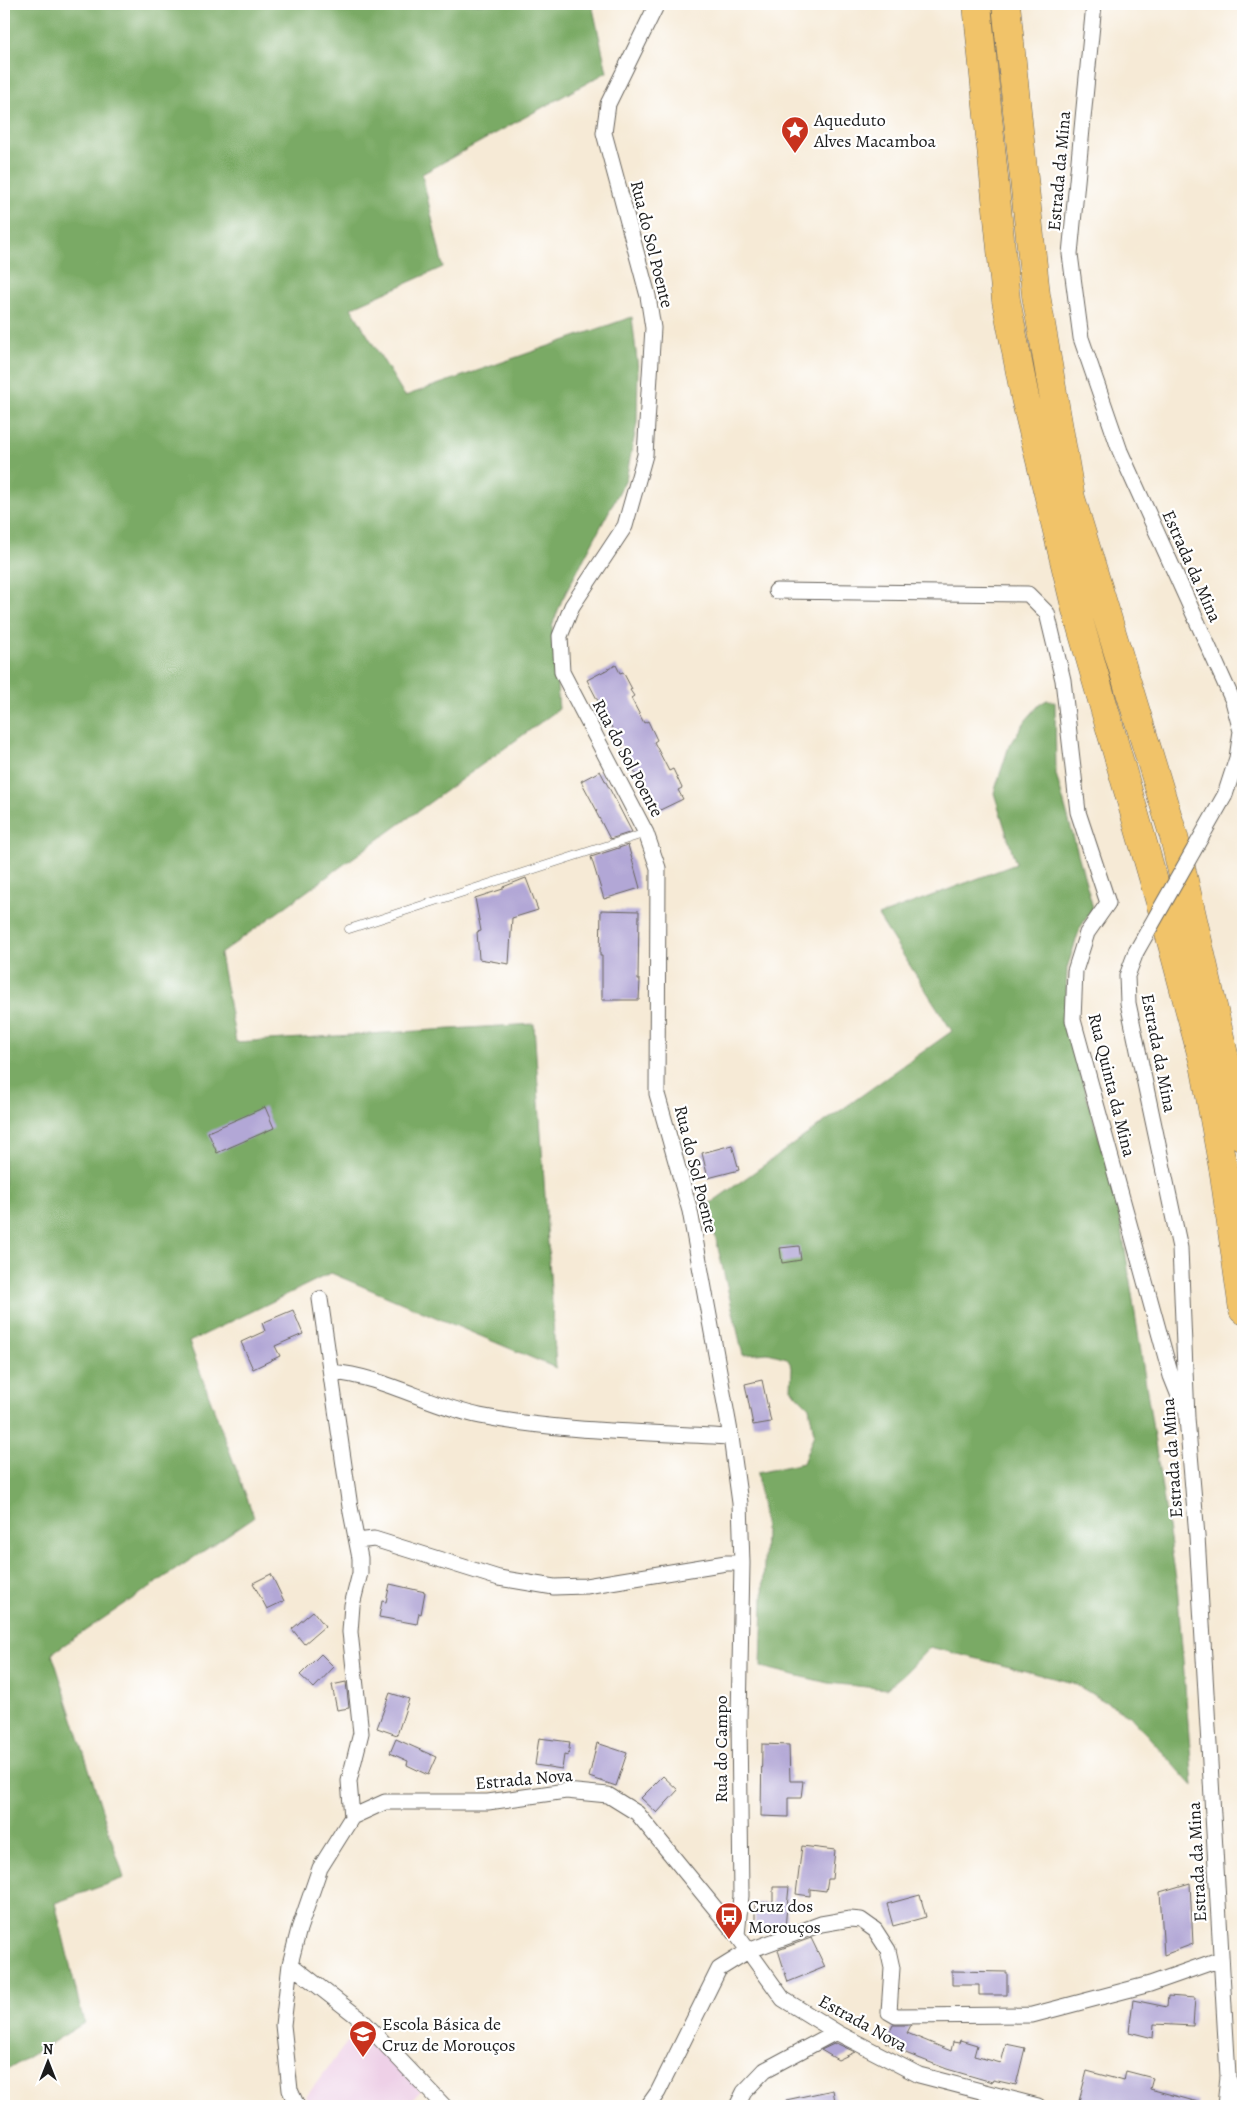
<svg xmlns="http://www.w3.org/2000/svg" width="1247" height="2110" viewBox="0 0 1247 2110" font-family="Alegreya,serif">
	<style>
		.built { fill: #eed0e7 }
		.forest { fill: #7aaa65; stroke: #4b6340 }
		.building { fill: #b2a7d6 }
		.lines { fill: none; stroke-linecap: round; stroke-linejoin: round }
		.lane-casing { stroke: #68645d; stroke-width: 9 }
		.street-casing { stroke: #68645d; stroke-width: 17 }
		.highway-casing { stroke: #68645d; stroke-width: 29 }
		.lane { stroke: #fff; stroke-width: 8 }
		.street { stroke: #fff; stroke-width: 15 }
		.highway { stroke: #f1c369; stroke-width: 28 }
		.street-bridge-casing { stroke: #68645d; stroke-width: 17; stroke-linecap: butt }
		.street-bridge { stroke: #fff; stroke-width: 15 }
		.labels { text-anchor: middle; stroke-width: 4.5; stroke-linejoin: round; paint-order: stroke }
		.poi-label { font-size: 18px; fill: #1c1c1c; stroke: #fff; text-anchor: start }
		.street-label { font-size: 18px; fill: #1c1c1c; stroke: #fff }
	</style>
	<rect width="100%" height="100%" fill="#fff"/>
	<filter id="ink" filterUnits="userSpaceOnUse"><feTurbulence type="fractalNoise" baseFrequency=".02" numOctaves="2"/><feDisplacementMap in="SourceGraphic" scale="10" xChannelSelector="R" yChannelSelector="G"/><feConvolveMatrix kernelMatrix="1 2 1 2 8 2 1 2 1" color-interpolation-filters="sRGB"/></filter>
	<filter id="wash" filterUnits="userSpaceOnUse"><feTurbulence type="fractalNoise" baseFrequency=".0096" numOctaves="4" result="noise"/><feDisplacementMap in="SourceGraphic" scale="20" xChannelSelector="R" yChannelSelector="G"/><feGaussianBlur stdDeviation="1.12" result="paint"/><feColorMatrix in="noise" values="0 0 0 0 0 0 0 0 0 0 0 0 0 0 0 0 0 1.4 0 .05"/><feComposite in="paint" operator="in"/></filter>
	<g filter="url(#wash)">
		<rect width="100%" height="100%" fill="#f6ead6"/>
		<path class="built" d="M 360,2025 L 421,2091 L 404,2106 L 315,2106 L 306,2097 Z"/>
		<path class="forest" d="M 4,4 L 592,4 L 607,72 L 422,174 L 443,267 L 351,308 L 405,396 L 632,317 L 638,369 L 637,423 L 626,479 L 562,600 L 552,626 L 559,709 L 220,954 L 236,1042 L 534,1024 L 556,1368 L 331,1273 L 189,1342 L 254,1517 L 52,1653 L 124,1878 L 55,1903 L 84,2023 L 4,2072 Z
			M 1047,700 L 1055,702 L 1056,774 L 1093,908 L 1080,928 L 1067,968 L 1066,1002 L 1069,1037 L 1117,1197 L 1177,1585 L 1193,1786 L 1130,1716 L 1073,1683 L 930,1647 L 905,1673 L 886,1689 L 828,1683 L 761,1667 L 765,1530 L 757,1473 L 803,1463 L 814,1434 L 809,1407 L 791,1389 L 792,1367 L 787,1358 L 768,1353 L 743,1355 L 708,1205 L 952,1031 L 878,916 L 1016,864 L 994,793 L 1008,749 L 1026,720 L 1040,704 Z"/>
		<g id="blocks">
			<path class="building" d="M 616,665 L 620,673 L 623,672 L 632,689 L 630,690 L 634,696 L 631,698 L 644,723 L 648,721 L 657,740 L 654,742 L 669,771 L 673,769 L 682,788 L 678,790 L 683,799 L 656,812 L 587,680 Z
				M 600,771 L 616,801 L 632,832 L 610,839 L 596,812 L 597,811 L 581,781 Z
				M 628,845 L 640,888 L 604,899 L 591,857 Z
				M 526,878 L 538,910 L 512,918 L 509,964 L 479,959 L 477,932 L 481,931 L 475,898 L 503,889 L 503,887 Z
				M 601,910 L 639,911 L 638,980 L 640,980 L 639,1000 L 602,1000 L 602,956 L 600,956 Z
				M 265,1107 L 274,1128 L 217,1153 L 208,1132 Z
				M 732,1145 L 739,1170 L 708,1178 L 702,1153 Z
				M 799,1246 L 801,1260 L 782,1263 L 780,1248 Z
				M 293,1310 L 303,1334 L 275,1346 L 280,1356 L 253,1369 L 241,1342 L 265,1331 L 262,1323 Z
				M 762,1380 L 771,1422 L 753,1425 L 745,1384 Z
				M 271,1574 L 284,1601 L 267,1609 L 253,1583 Z
				M 390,1584 L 425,1592 L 421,1614 L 419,1613 L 417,1624 L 379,1617 L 382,1601 L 386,1602 Z
				M 313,1611 L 325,1626 L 304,1644 L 292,1629 Z
				M 321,1654 L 334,1667 L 314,1688 L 300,1675 Z
				M 346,1682 L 349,1708 L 337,1710 L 332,1685 Z
				M 390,1693 L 409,1699 L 397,1735 L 377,1728 Z
				M 539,1738 L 570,1742 L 568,1756 L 564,1755 L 562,1769 L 535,1765 Z
				M 396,1739 L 436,1757 L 428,1775 L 407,1765 L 408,1761 L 390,1753 Z
				M 597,1743 L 627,1753 L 616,1786 L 589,1777 Z
				M 762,1744 L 789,1745 L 790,1781 L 803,1781 L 801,1798 L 788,1798 L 788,1817 L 761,1816 Z
				M 663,1776 L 678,1790 L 657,1813 L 641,1798 Z
				M 802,1846 L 835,1850 L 832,1879 L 828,1879 L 826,1891 L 810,1889 L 810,1896 L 796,1894 Z
				M 1190,1883 L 1193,1944 L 1164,1955 L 1160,1892 Z
				M 773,1887 L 789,1887 L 785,1927 L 774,1931 L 773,1926 L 755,1926 L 755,1903 L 773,1903 Z
				M 920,1895 L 926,1917 L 893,1926 L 887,1904 Z
				M 811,1938 L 825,1967 L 788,1982 L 778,1950 Z
				M 952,1971 L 1007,1972 L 1007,1995 L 979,1995 L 979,1985 L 952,1985 Z
				M 1168,1996 L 1195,1998 L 1193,2026 L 1154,2024 L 1153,2038 L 1129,2032 L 1133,2000 L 1167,2007 Z
				M 893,2025 L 911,2025 L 907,2033 L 951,2051 L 953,2042 L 959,2043 L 960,2040 L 977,2045 L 974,2056 L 1001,2063 L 1006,2044 L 1025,2048 L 1016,2085 L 993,2080 L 992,2082 L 947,2069 L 908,2054 L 885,2042 Z
				M 836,2043 L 855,2052 L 838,2060 L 821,2050 Z
				M 1087,2071 L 1124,2081 L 1126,2071 L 1153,2078 L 1150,2089 L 1198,2102 L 1198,2106 L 1097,2106 L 1079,2101 Z
				M 833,2090 L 836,2106 L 787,2106 L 786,2100 Z"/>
		</g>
	</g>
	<g filter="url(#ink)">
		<use href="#blocks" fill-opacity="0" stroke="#68645d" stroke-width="1"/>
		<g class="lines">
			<g class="lane-casing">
				<path id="lane" d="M 349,929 L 646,833"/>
			</g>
			<g class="street-casing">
				<path id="street" d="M 657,4 L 608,104 L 604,133 L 648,296 L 653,328 L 645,455 L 625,526 L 572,606 L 560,636 L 562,672 L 646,833 L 658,868 L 657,1094 L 690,1211 L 731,1437 L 740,1503 L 742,1563 L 739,1719 L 741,1896 L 737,1935
					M 1094,4 L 1070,254 L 1081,338 L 1120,451 L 1233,701 L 1241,731 L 1237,758 L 1225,795
					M 776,591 L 1028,594 L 1047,613 L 1063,680 L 1078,812 L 1108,903 L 1087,933 L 1075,971 L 1073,1020 L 1171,1376 L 1183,1406
					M 1136,952 L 1127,976 L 1128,1003 L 1180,1248 L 1187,1418 L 1197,1536 L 1228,2076 L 1225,2106
					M 320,1299 L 350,1507 L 360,1558 L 360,1573 L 352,1605 L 350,1632 L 361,1733 L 349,1781 L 352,1817
					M 331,1372 C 383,1376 430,1406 480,1416 C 562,1432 648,1432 731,1437
					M 357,1541 L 374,1539 L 499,1578 L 554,1587 L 586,1586 L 726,1563 L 742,1563
					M 290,1964 L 363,2021 L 444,2106
					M 1230,2082 L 1238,2106
					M 297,2106 L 290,2090 L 283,2025 L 290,1964 L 299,1929 L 320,1868 L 352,1817 L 385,1802 L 488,1802 L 566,1791 L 608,1795 L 637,1813 L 737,1935 L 783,1999 L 838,2033 L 919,2075 L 1038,2106
					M 648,2106 L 658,2092 L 719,1969 L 748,1951 L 821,1924 L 850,1919 L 861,1920 L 875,1930 L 888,1950 L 892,1968 L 889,2012 L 896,2016 L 1032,2015 L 1150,1984 L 1221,1959
					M 737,2106 L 744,2092 L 765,2070 L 836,2032"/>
			</g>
			<g class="highway-casing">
				<path id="highway" d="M 977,4 L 1006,300 L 1025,398 L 1076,610 L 1170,937 L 1204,1064 L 1224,1174 L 1243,1310
					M 1006,4 L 1036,295 L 1071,498 L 1174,837 L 1243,1137"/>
			</g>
			<use href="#lane" class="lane"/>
			<use href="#street" class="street"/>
			<use href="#highway" class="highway"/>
			<g class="street-bridge-casing">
				<path id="street-bridge" d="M 1136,952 L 1225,795"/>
			</g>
			<use href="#street-bridge" class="street-bridge"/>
		</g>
	</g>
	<defs>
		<g id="sight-pin" transform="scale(1.4375)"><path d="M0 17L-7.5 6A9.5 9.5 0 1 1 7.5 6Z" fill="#c8321e" stroke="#fff"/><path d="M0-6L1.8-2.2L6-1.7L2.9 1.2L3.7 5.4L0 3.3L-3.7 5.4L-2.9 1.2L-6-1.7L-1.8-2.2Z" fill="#fff"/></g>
		<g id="bus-pin" transform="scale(1.4375)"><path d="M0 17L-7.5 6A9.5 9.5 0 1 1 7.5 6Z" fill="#c8321e" stroke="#fff"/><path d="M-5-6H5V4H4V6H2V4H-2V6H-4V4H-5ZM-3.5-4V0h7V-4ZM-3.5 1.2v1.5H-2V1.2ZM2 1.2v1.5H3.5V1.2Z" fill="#fff"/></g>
		<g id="school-pin" transform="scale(1.4375)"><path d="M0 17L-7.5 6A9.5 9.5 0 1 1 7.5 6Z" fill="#c8321e" stroke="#fff"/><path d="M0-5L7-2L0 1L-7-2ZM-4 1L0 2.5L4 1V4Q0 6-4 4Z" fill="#fff"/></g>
	</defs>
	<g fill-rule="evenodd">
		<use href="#sight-pin" x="795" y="130"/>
		<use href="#bus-pin" x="729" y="1916"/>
		<use href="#school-pin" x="363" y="2034"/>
	</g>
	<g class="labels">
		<g class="poi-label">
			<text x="814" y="126">Aqueduto<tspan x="814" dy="21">Alves Macamboa</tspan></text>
			<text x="748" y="1912">Cruz dos<tspan x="748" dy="21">Morouços</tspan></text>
			<text x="382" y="2030">Escola Básica de<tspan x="382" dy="21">Cruz de Morouços</tspan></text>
		</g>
		<g class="street-label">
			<text transform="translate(1059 171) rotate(-85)" y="6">Estrada da Mina</text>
			<text transform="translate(652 244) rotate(76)" y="6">Rua do Sol Poente</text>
			<text transform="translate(1192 566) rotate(66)" y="6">Estrada da Mina</text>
			<text transform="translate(628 758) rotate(62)" y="6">Rua do Sol Poente</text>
			<text transform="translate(1159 1053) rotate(79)" y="6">Estrada da Mina</text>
			<text transform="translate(1112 1085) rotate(76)" y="6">Rua Quinta da Mina</text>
			<text transform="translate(696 1169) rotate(76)" y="6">Rua do Sol Poente</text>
			<text transform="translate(1172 1458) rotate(-94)" y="6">Estrada da Mina</text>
			<text transform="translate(721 1749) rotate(-90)" y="6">Rua do Campo</text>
			<text transform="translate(524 1779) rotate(-5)" y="6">Estrada Nova</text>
			<text transform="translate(1197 1862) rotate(-93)" y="6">Estrada da Mina</text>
			<text transform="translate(863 2023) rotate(29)" y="6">Estrada Nova</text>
		</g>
	</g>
	<rect width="1247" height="2110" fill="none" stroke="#fff" stroke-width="20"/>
	<g transform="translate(48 2062)" stroke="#ffffff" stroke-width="4" paint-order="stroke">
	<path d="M0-4L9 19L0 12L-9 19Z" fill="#1c1c1c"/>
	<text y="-8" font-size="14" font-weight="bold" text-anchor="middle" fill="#1c1c1c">N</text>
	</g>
</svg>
